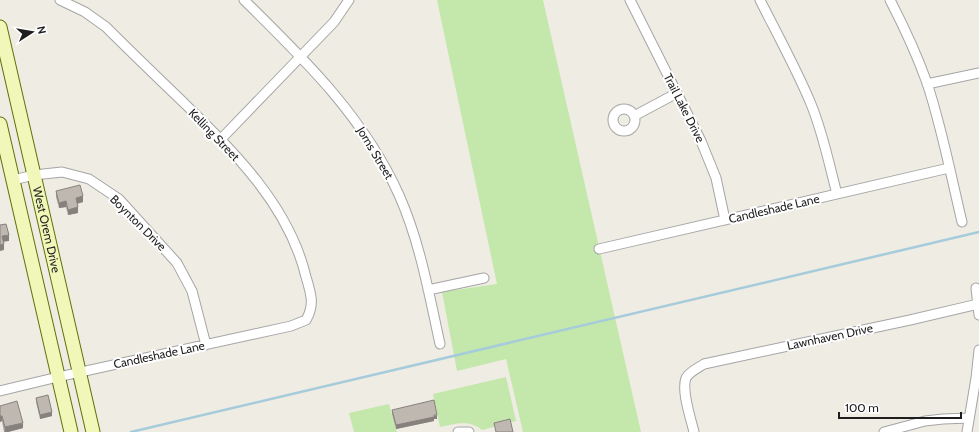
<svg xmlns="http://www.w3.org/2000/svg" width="979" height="432" viewBox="0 0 979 432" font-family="Cabin,sans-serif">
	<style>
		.grass { fill: #c4e7ab }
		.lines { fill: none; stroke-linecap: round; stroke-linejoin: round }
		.stream { stroke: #a6cbdb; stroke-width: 2.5 }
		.street-casing { stroke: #a5a5a5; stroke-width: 11 }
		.secondary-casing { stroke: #5e7208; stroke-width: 15 }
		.street { stroke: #fff; stroke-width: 9 }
		.secondary { stroke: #f0f7b9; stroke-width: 13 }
		.wall { fill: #a49e98 }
		.shaded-wall { fill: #86817c }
		.building { fill: #bfb8b1; stroke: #86817c }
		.labels { text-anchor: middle; stroke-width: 4; stroke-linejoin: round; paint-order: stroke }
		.street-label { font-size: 12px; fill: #1e1e1e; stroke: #fff }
	</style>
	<rect width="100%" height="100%" fill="#efece4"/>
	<path class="grass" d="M 437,0 L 543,0 L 641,432 L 523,432 L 506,359 L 457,371 L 442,292 L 497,284 Z
		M 506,377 L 516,421 L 482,430 C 469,419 455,424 440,427 L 433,394 Z
		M 389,404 L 397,432 L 354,432 L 349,413 Z"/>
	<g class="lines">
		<path class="stream" d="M 131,432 L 979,232"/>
		<g class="street-casing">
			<path id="street" d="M 244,0 C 304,59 364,117 399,195 C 420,242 429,294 440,344
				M 630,0 L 701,141 L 716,178 L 725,220
				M 760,0 C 777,34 796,68 811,104 C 823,133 829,164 837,194
				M 890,0 C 904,27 917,55 927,83 C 942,128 951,176 962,222
				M 927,84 L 979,73
				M613 120a11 11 0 1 1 22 0a11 11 0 1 1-22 0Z
				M 634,116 L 677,93
				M 221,139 L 334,22 L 349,0
				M 13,180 L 34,175 L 62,172 L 89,179 L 119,199 L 177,263 L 192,291 L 206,345
				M 599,249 L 949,168
				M 976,288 L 979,315
				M 428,290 L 484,278
				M 0,391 L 58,377 L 291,326 L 306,320 C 315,304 311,294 306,277 C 289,205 233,151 182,101 C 157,77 131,52 106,27 L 85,12 L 60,0
				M 458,432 L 469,432
				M 694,432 C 691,419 681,391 686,378 C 689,372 698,368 704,364 L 910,320 L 978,304
				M 884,432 L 925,421 L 943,419 L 969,418
				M 967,432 L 976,378 L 979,350"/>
		</g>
		<g class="secondary-casing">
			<g id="secondary">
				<path id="s1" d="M 0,27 L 93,432"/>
				<path d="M 0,124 L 71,432"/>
			</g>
		</g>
		<use href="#street" class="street"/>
		<use href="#secondary" class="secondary"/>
	</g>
	<path class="wall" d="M 56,191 L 83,202 L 77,204 L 78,213 L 68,215 L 66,207 L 59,208 L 56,197 Z
		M 36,398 L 52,416 L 40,419 L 36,402 Z
		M 0,406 L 23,428 L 8,432 L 4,432 L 2,421 L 0,422 Z
		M 392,410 L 437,419 L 434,419 L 434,421 L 396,429 L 392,414 Z"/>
	<path class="shaded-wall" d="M 83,196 L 83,202 L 76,204 L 76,198 Z
		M 66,201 L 66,207 L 59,208 L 59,203 Z
		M 78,207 L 78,213 L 68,215 L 68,210 Z
		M 9,235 L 9,241 L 2,242 L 2,236 Z
		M 4,244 L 4,250 L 0,251 L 0,245 Z
		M 52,412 L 52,416 L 40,419 L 40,415 Z
		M 437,415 L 437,419 L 434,419 L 434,421 L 396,429 L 396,425 Z
		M 0,416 L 2,416 L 2,421 L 0,422 Z
		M 23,423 L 23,428 L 8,432 L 5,432 L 5,427 Z"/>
	<path class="building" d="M 80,185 L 83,196 L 76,198 L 78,207 L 68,210 L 66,201 L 59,203 L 56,191 Z
		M 6,224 L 9,235 L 2,236 L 4,244 L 0,245 L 0,225 Z
		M 48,395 L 52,412 L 40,415 L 36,398 Z
		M 434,400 L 437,415 L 434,415 L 434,417 L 396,425 L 392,410 Z
		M 17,401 L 23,423 L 5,427 L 2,416 L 0,416 L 0,406 Z
		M 510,419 L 513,432 L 496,432 L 494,423 Z"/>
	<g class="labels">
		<g class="street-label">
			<text transform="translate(684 108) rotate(63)" y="4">Trail Lake Drive</text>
			<text transform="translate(214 135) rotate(46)" y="4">Kelling Street</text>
			<text transform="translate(375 153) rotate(59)" y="4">Jorns Street</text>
			<text transform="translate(774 209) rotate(-13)" y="4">Candleshade Lane</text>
			<text transform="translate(138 223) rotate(45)" y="4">Boynton Drive</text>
			<text dy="4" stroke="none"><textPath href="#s1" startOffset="208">West Orem Drive</textPath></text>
			<text transform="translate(830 337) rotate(-12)" y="4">Lawnhaven Drive</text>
			<text transform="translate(159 355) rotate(-12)" y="4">Candleshade Lane</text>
		</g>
	</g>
	<g transform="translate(32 32) rotate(78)" stroke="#ffffff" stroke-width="3" paint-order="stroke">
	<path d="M0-3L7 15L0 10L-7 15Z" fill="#1e1e1e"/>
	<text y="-6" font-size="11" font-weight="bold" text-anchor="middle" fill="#1e1e1e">N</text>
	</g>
	<path d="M839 412v6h122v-6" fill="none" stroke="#1e1e1e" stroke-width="2"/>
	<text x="845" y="412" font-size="12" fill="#1e1e1e" stroke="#ffffff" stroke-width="3" paint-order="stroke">100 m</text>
</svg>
